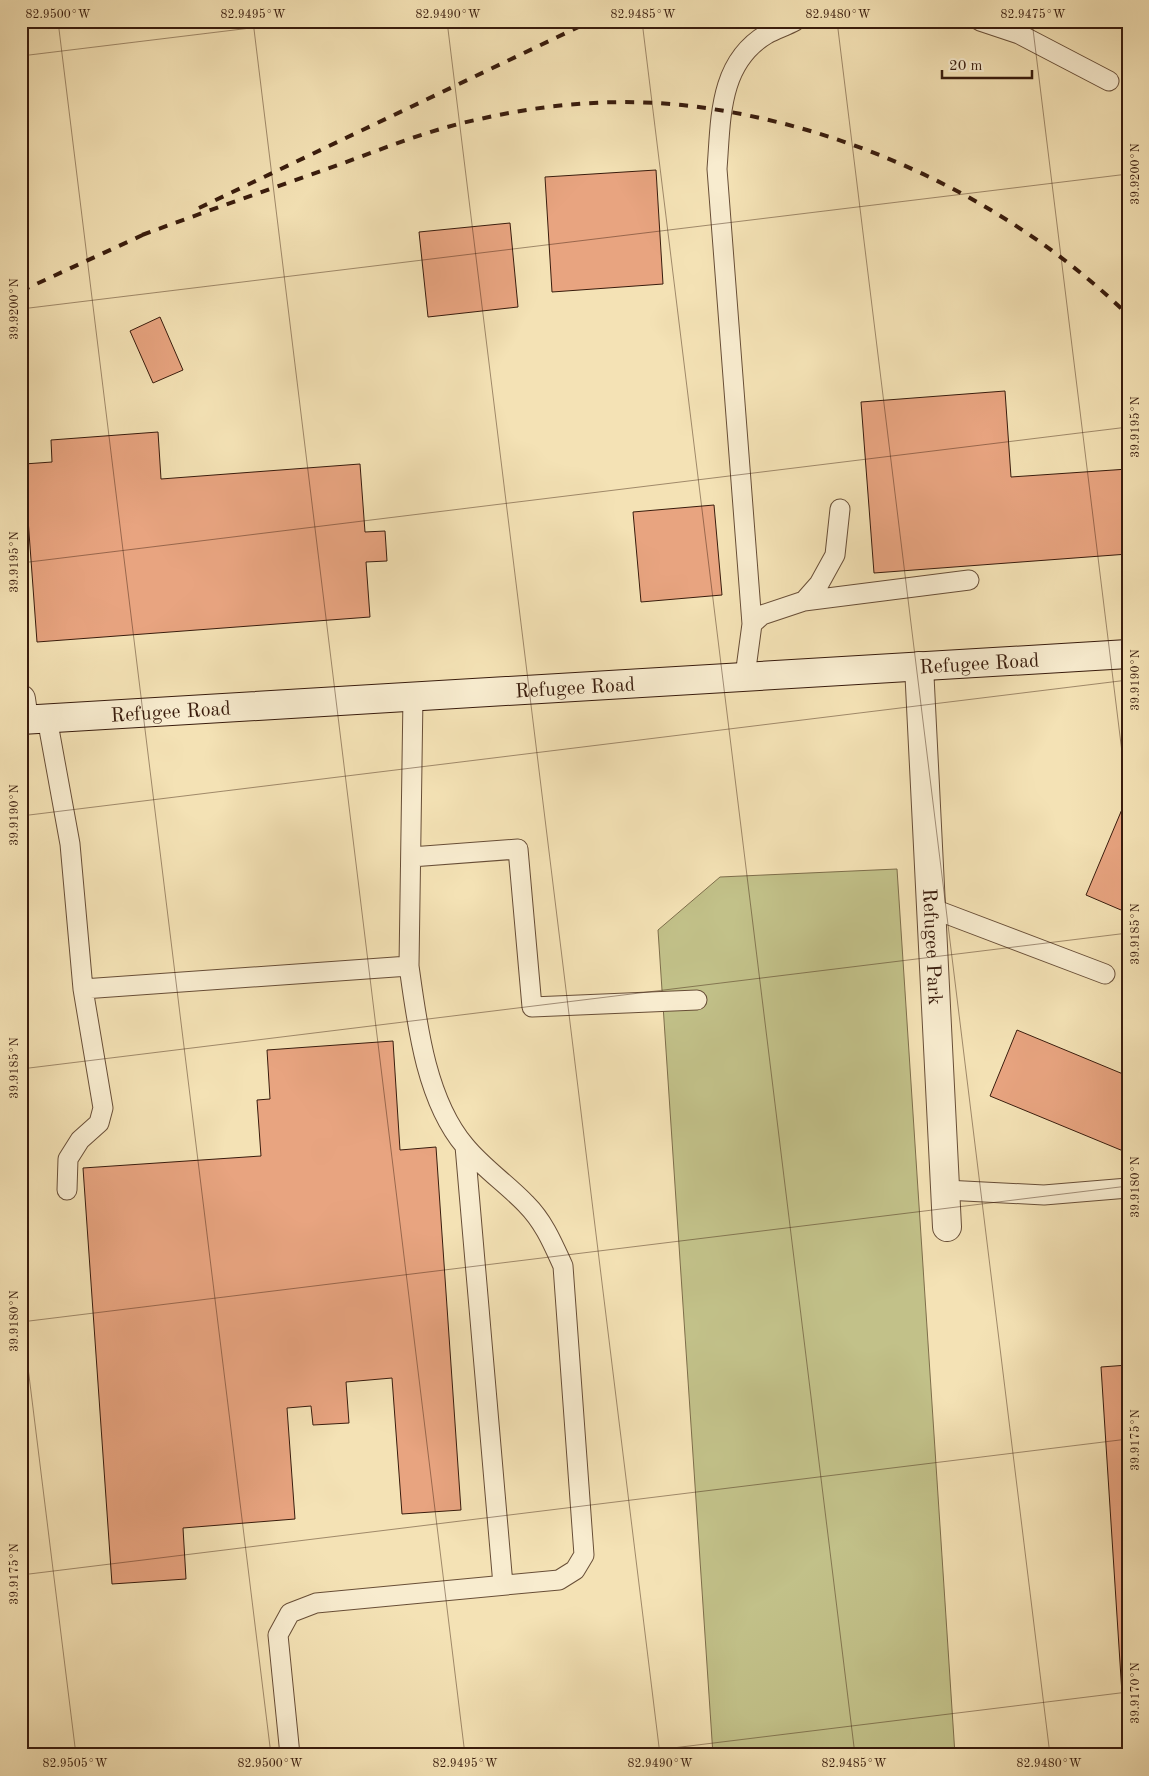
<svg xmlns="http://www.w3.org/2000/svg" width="1149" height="1776" viewBox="0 0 1149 1776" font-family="'Old Standard TT',serif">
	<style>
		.green { fill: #c2c189; stroke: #7e6e4b }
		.building { fill: #e8a480; stroke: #391c0d }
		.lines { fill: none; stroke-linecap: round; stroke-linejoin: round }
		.lane-casing { stroke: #684e37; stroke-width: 21 }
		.street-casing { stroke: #684e37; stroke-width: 30 }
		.secondary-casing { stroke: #391c0d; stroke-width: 30 }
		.lane { stroke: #f8eccf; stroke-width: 19 }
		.street { stroke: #f8eccf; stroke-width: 28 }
		.secondary { stroke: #f8eccf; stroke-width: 28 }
		.rail { stroke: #391c0d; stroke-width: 4; stroke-dasharray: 9 9; stroke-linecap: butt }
		.ticks { fill: none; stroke: #391c0d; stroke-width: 1; stroke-opacity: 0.45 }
		.labels { text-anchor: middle; stroke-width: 4; stroke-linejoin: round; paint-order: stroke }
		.street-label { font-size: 20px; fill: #391c0d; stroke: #f8eccf }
		.neatline { fill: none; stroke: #391c0d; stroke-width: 2 }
		.ticks-label { font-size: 12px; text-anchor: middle; fill: #391c0d }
	</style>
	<rect width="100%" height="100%" fill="#f4e2b5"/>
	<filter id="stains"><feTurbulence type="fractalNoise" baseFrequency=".004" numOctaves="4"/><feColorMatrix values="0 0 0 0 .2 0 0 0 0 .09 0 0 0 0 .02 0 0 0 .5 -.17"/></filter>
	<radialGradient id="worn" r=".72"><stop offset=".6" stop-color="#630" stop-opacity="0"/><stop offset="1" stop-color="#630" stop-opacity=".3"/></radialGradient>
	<path class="green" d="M 897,869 L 955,1755 L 713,1755 L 658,930 L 720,877 Z"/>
	<path class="building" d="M 656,170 L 663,284 L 552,292 L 545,177 Z
		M 510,223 L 518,307 L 428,317 L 419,232 Z
		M 160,317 L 183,370 L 153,383 L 130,331 Z
		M 1005,391 L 1011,477 L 1128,469 L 1128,554 L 874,573 L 861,402 Z
		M 158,432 L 161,479 L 360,464 L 365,532 L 385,531 L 387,561 L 366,562 L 370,617 L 37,642 L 24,464 L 52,462 L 51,440 Z
		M 714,505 L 722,595 L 641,602 L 633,512 Z
		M 1128,795 L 1128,913 L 1086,895 Z
		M 1017,1030 L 1123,1074 L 1128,1063 L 1128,1153 L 990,1096 Z
		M 393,1041 L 400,1150 L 436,1147 L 461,1510 L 402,1514 L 392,1378 L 346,1382 L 349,1423 L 313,1425 L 311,1406 L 287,1408 L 295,1519 L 183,1528 L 186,1579 L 112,1584 L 83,1168 L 261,1156 L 257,1100 L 270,1099 L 267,1050 Z
		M 1128,1365 L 1128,1725 L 1124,1725 L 1101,1367 Z"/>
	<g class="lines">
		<g class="lane-casing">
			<path id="lane" d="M 980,21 L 1019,34 L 1109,81
				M 804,601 L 969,580
				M 752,624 L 717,169 C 721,120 718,63 767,34 C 776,29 786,26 795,21
				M 745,676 L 752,624 L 762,615 L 804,601 L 819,584 L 835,555 L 840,509
				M 47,718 L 70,844 L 83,989 L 409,966 L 413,696
				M 411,857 L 518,849 L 532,1007 L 697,1000
				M 931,908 L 1105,974
				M 465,1146 L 503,1585
				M 67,1190 L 68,1159 L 80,1140 L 99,1123 L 103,1108 L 83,989
				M 945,1190 L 1044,1195 L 1128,1188
				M 290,1755 L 278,1635 L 290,1613 L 316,1603 L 559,1580 L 575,1570 L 584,1555 L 563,1266 C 553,1244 544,1222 526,1204 C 507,1184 483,1168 465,1146 C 426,1100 417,1024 409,966"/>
		</g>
		<g class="street-casing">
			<g id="street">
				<path id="s1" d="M 919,666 L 947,1227"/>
				<path d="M 21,699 L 24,720"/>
			</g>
		</g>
		<g class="secondary-casing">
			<g id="secondary">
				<path id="s2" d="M 21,720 L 1128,654"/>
			</g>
		</g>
		<use href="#lane" class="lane"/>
		<use href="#street" class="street"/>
		<use href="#secondary" class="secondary"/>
		<path class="rail" d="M 199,208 L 591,21
			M 142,235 C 207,211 273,188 338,165 C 385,148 431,129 480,119 C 545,104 615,98 682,105 C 846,123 1010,200 1128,315
			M 21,291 L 147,233"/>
	</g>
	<path class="ticks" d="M 58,21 L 271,1755M 253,21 L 465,1755M 447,21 L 660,1755M 642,21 L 855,1755M 837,21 L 1050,1755M 1032,21 L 1128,801M 21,56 L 308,21M 21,309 L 1128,174M 21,563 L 1128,427M 21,816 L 1128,680M 21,1069 L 1128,933M 21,1311 L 76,1755M 21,1322 L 1128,1186M 21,1575 L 1128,1439M 616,1755 L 1128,1692"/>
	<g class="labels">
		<g class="street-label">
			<text dy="7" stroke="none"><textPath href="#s2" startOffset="960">Refugee Road</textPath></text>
			<text dy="7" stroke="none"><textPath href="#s2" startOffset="555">Refugee Road</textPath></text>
			<text dy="7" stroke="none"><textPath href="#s2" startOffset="150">Refugee Road</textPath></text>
			<text dy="7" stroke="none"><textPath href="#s1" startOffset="281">Refugee Park</textPath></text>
		</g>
	</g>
	<rect width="1149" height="1776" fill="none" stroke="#f4e2b5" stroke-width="55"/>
	<path d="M942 70v8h90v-8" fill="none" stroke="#391c0d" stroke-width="2.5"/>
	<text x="949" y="70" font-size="15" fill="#391c0d" stroke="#f8eccf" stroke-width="4" paint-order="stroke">20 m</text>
	<rect x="28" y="28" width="1094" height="1720" class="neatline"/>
	<g class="ticks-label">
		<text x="58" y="18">82.9500°W</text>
		<text x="253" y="18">82.9495°W</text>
		<text x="448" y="18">82.9490°W</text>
		<text x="643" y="18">82.9485°W</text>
		<text x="838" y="18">82.9480°W</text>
		<text x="1033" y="18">82.9475°W</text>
		<text transform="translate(1135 174) rotate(-90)" y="4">39.9200°N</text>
		<text transform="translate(14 309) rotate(-90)" y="4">39.9200°N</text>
		<text transform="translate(1135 427) rotate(-90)" y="4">39.9195°N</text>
		<text transform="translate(14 562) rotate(-90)" y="4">39.9195°N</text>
		<text transform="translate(1135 680) rotate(-90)" y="4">39.9190°N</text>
		<text transform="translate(14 815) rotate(-90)" y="4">39.9190°N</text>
		<text transform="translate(1135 934) rotate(-90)" y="4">39.9185°N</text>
		<text transform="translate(14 1068) rotate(-90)" y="4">39.9185°N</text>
		<text transform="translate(1135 1187) rotate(-90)" y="4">39.9180°N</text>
		<text transform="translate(14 1321) rotate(-90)" y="4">39.9180°N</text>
		<text transform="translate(1135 1440) rotate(-90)" y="4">39.9175°N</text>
		<text transform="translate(14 1574) rotate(-90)" y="4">39.9175°N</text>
		<text transform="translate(1135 1693) rotate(-90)" y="4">39.9170°N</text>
		<text x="75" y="1767">82.9505°W</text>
		<text x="270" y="1767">82.9500°W</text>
		<text x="465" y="1767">82.9495°W</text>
		<text x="660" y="1767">82.9490°W</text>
		<text x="854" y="1767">82.9485°W</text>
		<text x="1049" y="1767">82.9480°W</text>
	</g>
	<rect width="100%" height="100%" filter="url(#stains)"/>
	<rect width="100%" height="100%" fill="url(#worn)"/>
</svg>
